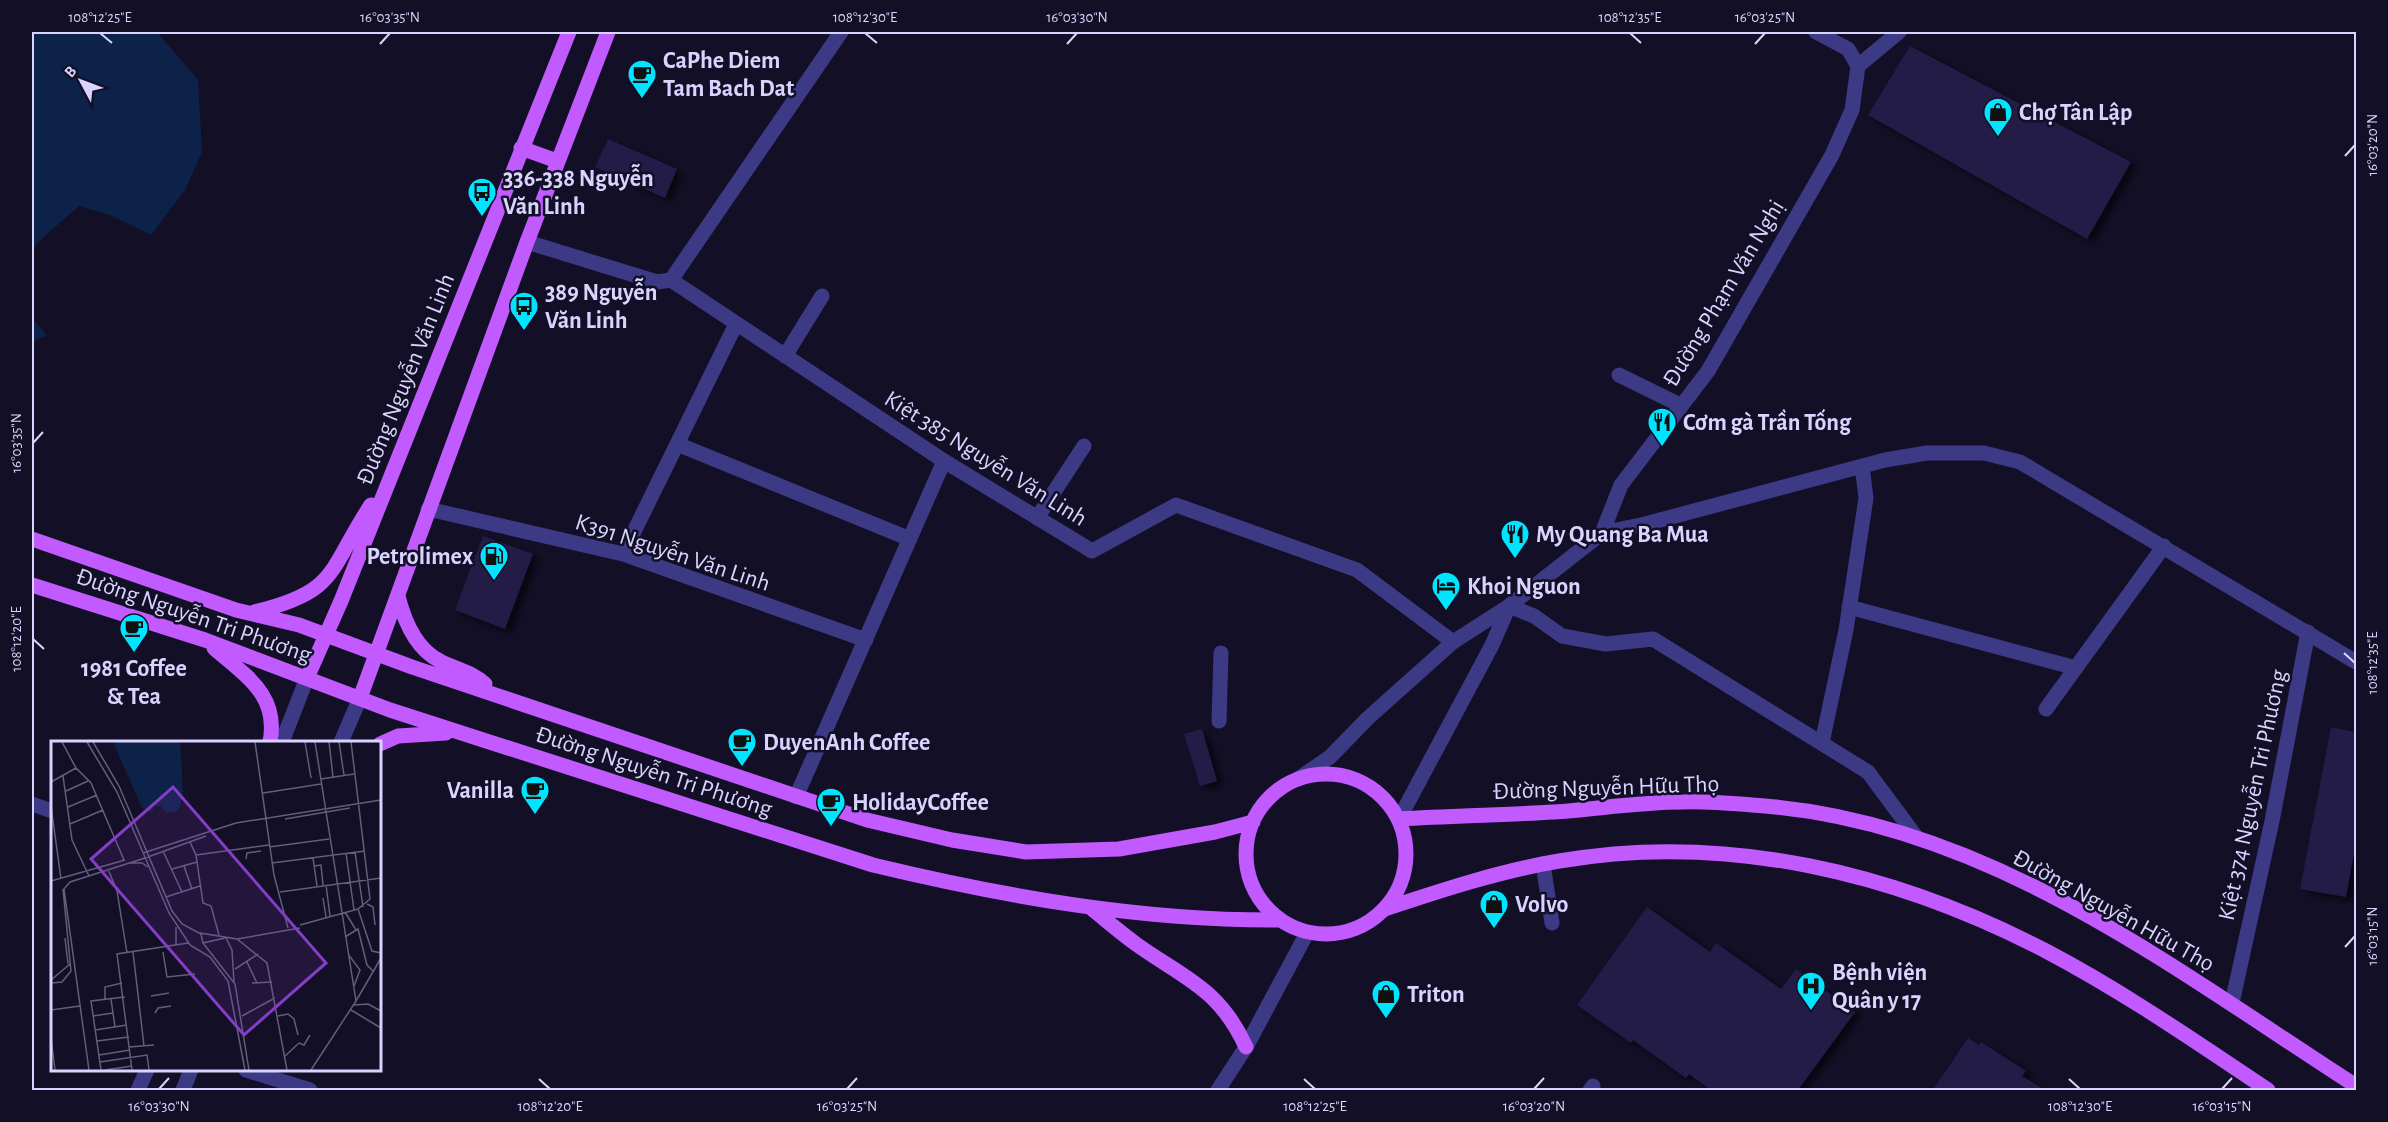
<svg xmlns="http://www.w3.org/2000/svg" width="2388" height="1122" viewBox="0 0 2388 1122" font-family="'Alegreya Sans',sans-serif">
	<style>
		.water { fill: #0c2248 }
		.building { fill: #241b47; filter: url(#shadow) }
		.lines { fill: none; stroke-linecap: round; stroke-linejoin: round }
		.minor { stroke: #3d3a85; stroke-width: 15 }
		.major { stroke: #c25bff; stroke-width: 15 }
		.ticks { fill: none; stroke: #d9d4ff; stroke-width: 2 }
		.labels { text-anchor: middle; stroke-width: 5; stroke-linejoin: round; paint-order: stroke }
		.poi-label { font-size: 24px; font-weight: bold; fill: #d9d4ff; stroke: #130f26; text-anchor: start }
		.street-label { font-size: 24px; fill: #d9d4ff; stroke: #130f26 }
		.inset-road { fill: none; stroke: #625e7d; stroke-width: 1.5 }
		.view { fill: #843dc5; fill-opacity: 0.15; stroke: #843dc5; stroke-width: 3 }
		.inset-edge { fill: none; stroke: #d9d4ff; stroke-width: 3 }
		.neatline { fill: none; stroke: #d9d4ff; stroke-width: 2 }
		.ticks-label { font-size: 15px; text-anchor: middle; fill: #d9d4ff }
	</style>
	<defs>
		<filter id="shadow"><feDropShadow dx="6" dy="4" stdDeviation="3" flood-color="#0009"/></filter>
	</defs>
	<rect width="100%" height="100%" fill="#130f26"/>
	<path class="water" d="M 32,32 L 157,32 L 198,80 L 202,152 L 185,190 L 151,235 L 110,215 L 79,206 L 37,243 L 32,252 Z
		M 32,318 L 47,335 L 32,342 Z"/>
	<path class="building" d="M 1910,46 L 2131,162 L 2087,239 L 1868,115 Z
		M 608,139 L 677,169 L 665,198 L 595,167 Z
		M 483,536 L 533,554 L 505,629 L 455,610 Z
		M 2331,727 L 2356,732 L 2356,842 L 2346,897 L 2300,889 Z
		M 1202,729 L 1217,781 L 1200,786 L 1184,734 Z
		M 1647,907 L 1710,952 L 1716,943 L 1781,989 L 1796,969 L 1855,1012 L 1798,1090 L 1711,1090 L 1689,1074 L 1686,1078 L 1633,1040 L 1631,1043 L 1577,1005 Z
		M 1968,1038 L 1979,1045 L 1981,1042 L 2026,1071 L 2022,1076 L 2045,1090 L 1933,1090 Z"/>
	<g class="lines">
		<path class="minor" d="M 1858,66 L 1899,32
			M 527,242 L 657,282 L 671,280 L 944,461 L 1092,551 L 1176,505 L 1357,570 L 1453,642
			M 671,280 L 841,32
			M 785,356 L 822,296
			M 1619,375 L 1680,405
			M 677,444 L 910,539
			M 428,509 L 623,554 L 866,640
			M 1037,518 L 1084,446
			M 1602,533 L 1621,485 L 1708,371 L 1832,155 L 1852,110 L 1858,66 L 1848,49 L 1816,32
			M 623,554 L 736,324
			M 1509,606 L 1534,616 L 1562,636 L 1606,644 L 1653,639 L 1868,772 L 1917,838
			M 1849,607 L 2076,668
			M 2046,709 L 2164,546
			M 1219,721 L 1221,653
			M 282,742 L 307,678
			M 341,742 L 360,698
			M 1822,743 L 1846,630 L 1866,498 L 1862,466
			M 1298,779 L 1330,757 L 1368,718 L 1453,642 L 1509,606 L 1602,533 L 1645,524 L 1885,460 L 1927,453 L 1984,453 L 2020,462 L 2356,662
			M 796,797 L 944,461
			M 32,804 L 52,811
			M 1399,819 L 1492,645 L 1509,606
			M 1543,864 L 1552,923
			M 2232,1003 L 2272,821 L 2308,632
			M 246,1070 L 310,1090
			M 138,1090 L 147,1070
			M 183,1090 L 191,1070
			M 1218,1090 L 1246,1047 L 1307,933
			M 1590,1090 L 1593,1086"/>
		<path class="major" d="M 521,148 L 557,161
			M 32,539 L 236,610 L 299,625 L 412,667 L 867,820 L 952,840 L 1026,852 L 1119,849 L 1215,832 L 1253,822
			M 32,585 L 205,640 L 390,710 L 873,865 C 1006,897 1142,921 1280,920
			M 398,596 C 404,620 416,649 440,661 C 455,669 472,672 485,684
			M 254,612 C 339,592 328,570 371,505
			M 214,648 C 246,676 279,695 270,742
			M 307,678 L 341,601 L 569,32
			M 360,698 L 527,242 L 608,32
			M 380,744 L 398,736 L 446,733
			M1246 854a80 80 0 1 1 160 0a80 80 0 1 1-160 0Z
			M 1399,819 C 1451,816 1503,815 1554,812 C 1597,809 1640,802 1683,802 C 1710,801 1738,804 1765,806 C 1989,824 2174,969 2356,1086
			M 1092,909 C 1107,921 1121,933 1136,944 C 1185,979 1219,988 1246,1047
			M 1385,909 C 1442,890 1500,871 1559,861 C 1728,832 1896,873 2046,951 C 2124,992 2196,1042 2268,1090"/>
	</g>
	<path class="ticks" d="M 100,33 L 112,43M 865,33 L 877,43M 1630,33 L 1641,43M 380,44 L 390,33M 1067,44 L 1077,33M 1755,44 L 1765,33M 2345,156 L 2355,145M 33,443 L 43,432M 33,639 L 44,649M 2344,653 L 2355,663M 2345,947 L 2355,936M 539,1079 L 550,1089M 1304,1079 L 1315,1089M 2069,1079 L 2080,1089M 159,1089 L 169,1078M 847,1089 L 857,1078M 1534,1089 L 1544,1078M 2222,1089 L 2232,1078"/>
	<defs>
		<g id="cafe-pin" transform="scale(1.5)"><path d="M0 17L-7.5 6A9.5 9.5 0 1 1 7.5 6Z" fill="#00e5ff" stroke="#130f26"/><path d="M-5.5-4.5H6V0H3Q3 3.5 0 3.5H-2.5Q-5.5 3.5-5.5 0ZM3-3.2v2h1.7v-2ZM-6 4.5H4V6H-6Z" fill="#111"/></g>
		<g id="shop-pin" transform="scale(1.5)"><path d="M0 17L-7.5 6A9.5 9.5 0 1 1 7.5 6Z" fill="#00e5ff" stroke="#130f26"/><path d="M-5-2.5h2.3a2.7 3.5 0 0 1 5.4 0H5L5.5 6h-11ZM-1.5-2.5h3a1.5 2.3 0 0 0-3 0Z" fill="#111"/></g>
		<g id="bus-pin" transform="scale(1.5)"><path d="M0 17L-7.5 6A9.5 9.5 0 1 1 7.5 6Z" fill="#00e5ff" stroke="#130f26"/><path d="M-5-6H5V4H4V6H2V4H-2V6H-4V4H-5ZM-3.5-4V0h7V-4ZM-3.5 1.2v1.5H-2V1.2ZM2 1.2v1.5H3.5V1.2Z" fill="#111"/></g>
		<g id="restaurant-pin" transform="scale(1.5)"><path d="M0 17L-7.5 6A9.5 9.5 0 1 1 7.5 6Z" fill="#00e5ff" stroke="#130f26"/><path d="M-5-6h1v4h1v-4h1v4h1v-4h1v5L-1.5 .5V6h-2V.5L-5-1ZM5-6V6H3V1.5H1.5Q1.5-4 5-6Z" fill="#111"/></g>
		<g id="fuel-pin" transform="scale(1.5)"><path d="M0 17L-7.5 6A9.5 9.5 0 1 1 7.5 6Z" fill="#00e5ff" stroke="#130f26"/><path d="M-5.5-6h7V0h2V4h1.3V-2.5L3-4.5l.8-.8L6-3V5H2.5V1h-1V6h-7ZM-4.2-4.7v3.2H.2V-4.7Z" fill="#111"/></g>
		<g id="hotel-pin" transform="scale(1.5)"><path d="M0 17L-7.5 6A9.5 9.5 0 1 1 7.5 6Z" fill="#00e5ff" stroke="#130f26"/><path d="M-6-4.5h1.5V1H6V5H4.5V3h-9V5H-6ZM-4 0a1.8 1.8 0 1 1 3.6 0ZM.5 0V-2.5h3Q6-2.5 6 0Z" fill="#111"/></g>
		<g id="hospital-pin" transform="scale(1.5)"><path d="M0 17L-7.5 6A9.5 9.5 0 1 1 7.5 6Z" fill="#00e5ff" stroke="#130f26"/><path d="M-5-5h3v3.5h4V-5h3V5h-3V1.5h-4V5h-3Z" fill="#111"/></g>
	</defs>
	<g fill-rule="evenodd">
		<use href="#cafe-pin" x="642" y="74"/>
		<use href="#shop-pin" x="1998" y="112"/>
		<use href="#bus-pin" x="482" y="192"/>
		<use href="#bus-pin" x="524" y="306"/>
		<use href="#restaurant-pin" x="1662" y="422"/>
		<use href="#restaurant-pin" x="1515" y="534"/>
		<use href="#fuel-pin" x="494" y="556"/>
		<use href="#hotel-pin" x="1446" y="586"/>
		<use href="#cafe-pin" x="134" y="628"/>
		<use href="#cafe-pin" x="742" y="742"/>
		<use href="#cafe-pin" x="535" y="790"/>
		<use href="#cafe-pin" x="831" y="802"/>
		<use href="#shop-pin" x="1494" y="904"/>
		<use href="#hospital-pin" x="1811" y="986"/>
		<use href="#shop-pin" x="1386" y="994"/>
	</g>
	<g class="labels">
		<g class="poi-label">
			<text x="663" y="68">CaPhe Diem<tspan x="663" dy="28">Tam Bach Dat</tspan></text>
			<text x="2019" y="120">Chợ Tân Lập</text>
			<text x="503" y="186">336-338 Nguyễn<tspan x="503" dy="28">Văn Linh</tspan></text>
			<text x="545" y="300">389 Nguyễn<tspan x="545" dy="28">Văn Linh</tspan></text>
			<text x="1683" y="430">Cơm gà Trần Tống</text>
			<text x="1536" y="542">My Quang Ba Mua</text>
			<text x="473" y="564" text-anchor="end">Petrolimex</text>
			<text x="1467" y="594">Khoi Nguon</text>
			<text x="134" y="676" text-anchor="middle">1981 Coffee<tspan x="134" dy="28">&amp; Tea</tspan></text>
			<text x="763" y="750">DuyenAnh Coffee</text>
			<text x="514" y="798" text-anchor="end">Vanilla</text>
			<text x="852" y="810">HolidayCoffee</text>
			<text x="1515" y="912">Volvo</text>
			<text x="1832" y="980">Bệnh viện<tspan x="1832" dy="28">Quân y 17</tspan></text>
			<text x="1407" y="1002">Triton</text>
		</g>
		<g class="street-label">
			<text transform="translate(1723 293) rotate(-59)" y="8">Đường Phạm Văn Nghị</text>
			<text transform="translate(405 379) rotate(-68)" y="8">Đường Nguyễn Văn Linh</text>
			<text transform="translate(986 458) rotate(32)" y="8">Kiệt 385 Nguyễn Văn Linh</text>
			<text transform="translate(673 552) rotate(18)" y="8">K391 Nguyễn Văn Linh</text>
			<text transform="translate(194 615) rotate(19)" y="8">Đường Nguyễn Tri Phương</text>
			<text transform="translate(654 771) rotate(18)" y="8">Đường Nguyễn Tri Phương</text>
			<text transform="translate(1606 787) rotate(-2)" y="8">Đường Nguyễn Hữu Thọ</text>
			<text transform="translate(2252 795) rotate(-78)" y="8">Kiệt 374 Nguyễn Tri Phương</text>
			<text transform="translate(2114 910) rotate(29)" y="8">Đường Nguyễn Hữu Thọ</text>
		</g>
	</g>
	<g transform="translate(51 741)">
		<rect width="330" height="330" fill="#130f26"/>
		<path d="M 62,1 L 129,1 L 132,49 L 129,66 L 124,71 L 115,72 L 110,65 L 103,65 L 101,71 L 91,67 Z" fill="#0c2248"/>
		<path class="inset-road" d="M 11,1 L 25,27 L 40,42 L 73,119M 36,1 L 66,51 L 118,172 L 139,204 L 159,216 L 177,240 L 194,329M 42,1 L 68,45 L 121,170 L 131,183 L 150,193 L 152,202M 204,1 L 223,134 L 237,187M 254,1 L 260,37M 278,1 L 282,36M 288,1 L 293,34M 12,35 L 21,99 L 38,135M 270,38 L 303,33M 0,41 L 25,27M 15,50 L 37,40M 212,52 L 270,43M 0,65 L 10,138M 17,66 L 46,54M 234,78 L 299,67M 19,83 L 52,69M 139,101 L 145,114 L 152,162 L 160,165 L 168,194M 218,106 L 278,98M 112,110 L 131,151M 304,111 L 312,166M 92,112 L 185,82 L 330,59M 295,112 L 303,169M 145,114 L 218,104M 94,117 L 155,95M 262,117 L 266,145M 195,118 L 196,112 L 210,110M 77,122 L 91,122 L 97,126M 221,122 L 314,110M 133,125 L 141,148M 263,125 L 270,124 L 272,144M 57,128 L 66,150 L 76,212M 121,128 L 146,121M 0,140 L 74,119M 275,144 L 279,175M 229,151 L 330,137M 115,156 L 149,145M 272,157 L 275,176M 316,163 L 322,166 L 324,184M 307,168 L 321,210 L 330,212M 294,171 L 305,189M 249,184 L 307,168 L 319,158 L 300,1M 149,192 L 186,198 L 216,222 L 236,329M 294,196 L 307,188 L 316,224 L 323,231M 14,197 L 17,223M 175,197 L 181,209 L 183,241M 186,198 L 249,187M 152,202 L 174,197M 152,202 L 184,243 L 198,329M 125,205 L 125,186M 82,211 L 93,305M 112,211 L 116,236 L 144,233M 297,213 L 309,229 L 303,245M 196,221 L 206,242M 184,228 L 207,213M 0,239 L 19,223M 0,242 L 11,241 L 20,230 L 12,148M 201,242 L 221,241M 100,255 L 118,252M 60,258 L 64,286M 54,259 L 54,246 L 71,242M 305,260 L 330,217M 303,264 L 317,263 L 330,270M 0,269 L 29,265M 300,269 L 330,287M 104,272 L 107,267 L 120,265M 42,275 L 62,272M 191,275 L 224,257M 227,275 L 237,273 L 243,278 L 247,294M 44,289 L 76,284M 0,297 L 4,329M 46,300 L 78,296M 78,306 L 103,304M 48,314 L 79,309M 233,316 L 248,302 L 253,304 L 259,294M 49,321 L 96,314 L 98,329M 38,329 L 13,148 L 19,141 L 94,117M 50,329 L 40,260 L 74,256M 54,329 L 81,325M 81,329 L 66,213 L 137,202M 260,329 L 305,260 L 264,1"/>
		<path class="view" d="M 122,46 L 275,222 L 193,294 L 40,118 Z"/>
		<rect width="330" height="330" class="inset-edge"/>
	</g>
	<rect width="2388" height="1122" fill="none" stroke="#130f26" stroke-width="66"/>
	<g transform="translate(81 81) rotate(311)" stroke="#130f26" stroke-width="4.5" paint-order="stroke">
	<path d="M0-4.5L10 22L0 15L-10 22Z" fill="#d9d4ff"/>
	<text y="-9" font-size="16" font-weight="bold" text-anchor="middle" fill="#d9d4ff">B</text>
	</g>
	<rect x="33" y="33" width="2322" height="1056" class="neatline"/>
	<g class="ticks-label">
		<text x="100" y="22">108°12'25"E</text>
		<text x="390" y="22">16°03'35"N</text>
		<text x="865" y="22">108°12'30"E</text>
		<text x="1077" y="22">16°03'30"N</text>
		<text x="1630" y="22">108°12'35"E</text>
		<text x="1765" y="22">16°03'25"N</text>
		<text transform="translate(2372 145) rotate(-90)" y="5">16°03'20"N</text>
		<text transform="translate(16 443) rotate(-90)" y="5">16°03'35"N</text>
		<text transform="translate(16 639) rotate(-90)" y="5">108°12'20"E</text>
		<text transform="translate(2372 663) rotate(-90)" y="5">108°12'35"E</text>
		<text transform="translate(2372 936) rotate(-90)" y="5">16°03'15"N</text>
		<text x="159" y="1111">16°03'30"N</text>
		<text x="550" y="1111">108°12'20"E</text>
		<text x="847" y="1111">16°03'25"N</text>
		<text x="1315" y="1111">108°12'25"E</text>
		<text x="1534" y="1111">16°03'20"N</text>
		<text x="2080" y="1111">108°12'30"E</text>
		<text x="2222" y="1111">16°03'15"N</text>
	</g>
</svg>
